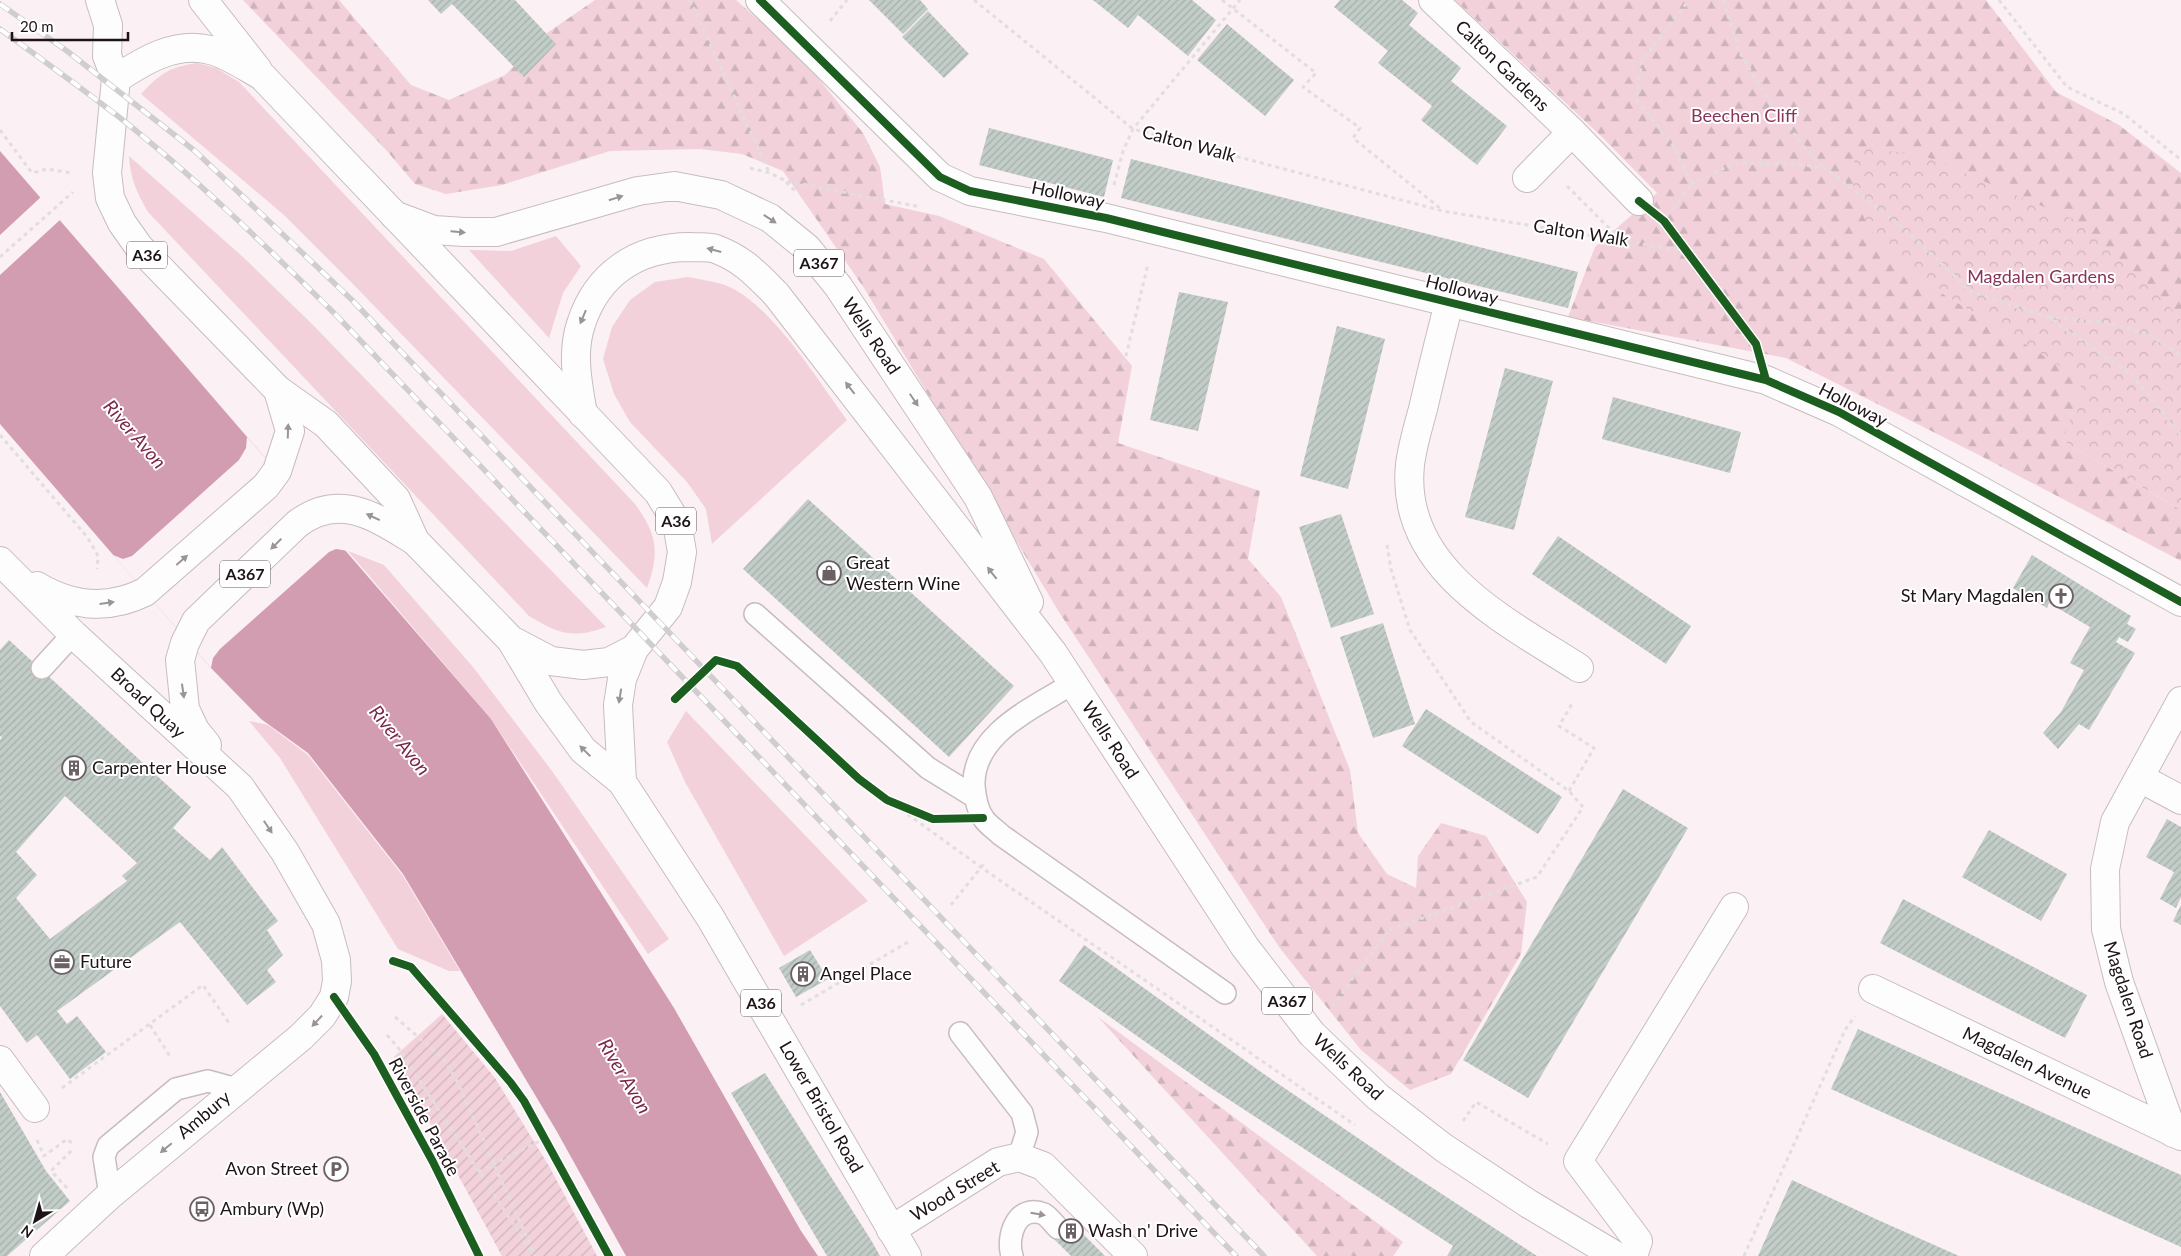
<svg xmlns="http://www.w3.org/2000/svg" width="2181" height="1256" viewBox="0 0 2181 1256" font-family="Lato,sans-serif">
	<style>
		.grass { fill: #f2d1db }
		.forest { fill: url(#forest-firs) }
		.park { fill: url(#park-crowns) }
		.garden { fill: url(#garden-furrows) }
		.water { fill: #d29db0 }
		.pier { fill: #fbf0f3 }
		.building { fill: url(#building-hatch); fill-rule: evenodd }
		.lines { fill: none; stroke-linecap: round; stroke-linejoin: round }
		.service-casing { stroke: #c7bcbf; stroke-width: 24 }
		.minor-casing { stroke: #c7bcbf; stroke-width: 30 }
		.primary-casing { stroke: #c7bcbf; stroke-width: 30 }
		.trunk-casing { stroke: #c7bcbf; stroke-width: 30 }
		.path { stroke: #e2dedf; stroke-width: 3; stroke-dasharray: 4 4; stroke-linecap: butt }
		.service { stroke: #fefdfd; stroke-width: 21 }
		.minor { stroke: #fefdfd; stroke-width: 28 }
		.primary { stroke: #fefdfd; stroke-width: 28 }
		.trunk { stroke: #fefdfd; stroke-width: 28 }
		.rail-casing { stroke: #d0cdce; stroke-width: 5.5 }
		.rail { stroke: #fff; stroke-width: 4; stroke-dasharray: 11; stroke-linecap: butt }
		.cycleway-casing { stroke: #fff; stroke-width: 11 }
		.cycleway { stroke: #1b5e20; stroke-width: 8 }
		.oneway { fill: #999496 }
		.labels { text-anchor: middle; stroke-width: 4; stroke-linejoin: round; paint-order: stroke }
		.shield { fill: #fff; stroke: #625a5d; stroke-width: 1 }
		.shield-label { font-size: 16px; font-weight: bold; fill: #1e1417 }
		.street-label { font-size: 18px; fill: #1e1417; stroke: #fff }
		.park-label { font-size: 18px; fill: #8a3358; stroke: #fff }
		.poi-label { font-size: 18px; fill: #1e1417; stroke: #fff; text-anchor: start }
		.water-label { font-size: 19px; font-style: italic; fill: #7c264c; stroke: #fff }
	</style>
	<defs>
		<pattern id="forest-firs" width="22" height="20" patternUnits="userSpaceOnUse" patternTransform="scale(1.25)"><rect width="22" height="20" fill="#f2d1db"/><path d="M5 1l3.5 6h-7zM16 11l3.5 6h-7z" fill="#cfb3bb"/></pattern>
		<pattern id="park-crowns" width="20" height="18" patternUnits="userSpaceOnUse" patternTransform="scale(1.25)"><rect width="20" height="18" fill="#f2d1db"/><path d="M2 6a3 3 0 1 1 6 0M12 15a3 3 0 1 1 6 0" fill="none" stroke="#cfb3bb"/></pattern>
		<pattern id="garden-furrows" width="10" height="10" patternUnits="userSpaceOnUse" patternTransform="scale(1.25)"><rect width="10" height="10" fill="#f2d1db"/><path d="M-1 1l2-2M0 10L10 0M9 11l2-2" fill="none" stroke="#cfb3bb"/></pattern>
		<pattern id="building-hatch" width="6" height="6" patternUnits="userSpaceOnUse" patternTransform="scale(1.25)"><rect width="6" height="6" fill="#c2cdc8"/><path d="M-1 1l2-2M0 6l6-6M5 7l2-2" fill="none" stroke="#a6afab"/></pattern>
	</defs>
	<rect width="100%" height="100%" fill="#fbf0f3"/>
	<path class="grass" d="M 197,63 L 216,68 L 239,82 L 635,504 C 657,534 660,552 647,588 L 352,283 L 284,215 L 141,94 C 160,74 169,67 197,63 Z
		M 129,156 L 243,257 L 311,323 L 606,627 C 572,639 559,634 529,616 L 148,212 C 137,193 130,178 129,156 Z
		M 556,236 L 581,266 L 563,293 L 549,338 L 469,250 L 511,251 Z
		M 688,277 C 699,279 711,281 722,284 C 769,299 818,381 847,420 L 712,544 L 706,509 L 687,482 L 630,422 L 614,394 L 603,359 L 612,327 L 630,300 L 655,282 Z
		M 348,551 L 384,565 L 473,667 L 552,771 L 669,939 L 648,954 L 491,719 Z
		M 686,711 L 868,901 L 784,956 L 685,782 L 667,742 Z
		M 249,721 L 268,725 L 308,755 L 403,876 L 460,971 L 449,971 L 398,949 L 280,758 Z"/>
	<path class="forest" d="M 243,0 L 339,0 L 411,85 L 449,100 L 505,75 L 547,33 L 595,0 L 736,0 L 799,55 L 863,133 L 880,167 L 885,204 L 939,216 L 1044,259 L 1132,366 L 1118,443 L 1260,491 L 1248,559 L 1281,597 L 1350,770 L 1358,833 L 1387,874 L 1416,888 L 1418,856 L 1441,823 L 1486,836 L 1527,902 L 1521,954 L 1451,1074 L 1410,1090 L 1361,1050 L 1279,947 L 1059,612 L 864,288 L 783,171 L 742,154 L 700,149 L 610,151 L 502,185 L 446,194 L 415,184 L 387,151 Z
		M 1455,0 L 1986,0 L 2056,92 L 2119,125 L 2181,173 L 2181,320 L 2169,306 L 1922,281 L 2084,380 L 2063,441 L 2181,510 L 2181,561 L 1977,454 L 1786,358 L 1568,317 L 1595,247 L 1657,193 L 1602,137 Z
		M 1098,1017 L 1403,1242 L 1393,1256 L 1317,1256 Z"/>
	<path class="park" d="M 1855,147 L 1922,155 L 2077,221 L 2169,306 L 2181,320 L 2181,510 L 2063,441 L 2083,380 L 1922,281 L 1869,230 L 1853,191 Z"/>
	<path class="garden" d="M 442,1014 L 495,1078 L 549,1166 L 597,1256 L 502,1256 L 394,1057 Z"/>
	<path class="water" d="M 0,151 L 491,719 L 674,1008 L 801,1231 L 818,1256 L 626,1256 L 556,1130 L 403,874 L 308,753 L 261,719 L 211,668 L 0,424 Z"/>
	<path class="pier" d="M 42,196 L 61,219 L 0,275 L 0,235 Z
		M 247,437 L 348,551 L 336,549 L 329,552 L 220,649 L 213,658 L 211,668 L 113,555 L 123,559 L 132,556 L 239,460 L 246,448 Z"/>
	<path class="building" d="M 428,0 L 515,0 L 556,44 L 524,77 L 452,4 L 441,14 Z
		M 869,0 L 920,0 L 928,9 L 903,34 Z
		M 1093,0 L 1192,0 L 1216,20 L 1188,56 L 1138,15 L 1128,28 Z
		M 1340,0 L 1402,0 L 1418,13 L 1409,25 L 1461,68 L 1451,81 L 1507,126 L 1477,165 L 1421,120 L 1432,106 L 1378,63 L 1388,51 L 1334,7 Z
		M 928,11 L 969,54 L 944,78 L 902,37 Z
		M 1227,24 L 1294,80 L 1265,116 L 1197,60 Z
		M 989,128 L 1113,160 L 1104,197 L 979,165 Z
		M 1131,159 L 1578,272 L 1568,308 L 1121,198 Z
		M 1179,292 L 1228,302 L 1198,431 L 1150,420 Z
		M 1337,326 L 1385,339 L 1348,489 L 1300,476 Z
		M 1505,368 L 1553,381 L 1514,530 L 1465,517 Z
		M 1613,397 L 1741,432 L 1730,473 L 1602,439 Z
		M 808,499 L 1014,686 L 949,757 L 743,569 Z
		M 1341,514 L 1374,614 L 1331,628 L 1299,527 Z
		M 1558,536 L 1691,626 L 1666,664 L 1532,574 Z
		M 2032,555 L 2131,616 L 2127,624 L 2136,629 L 2128,642 L 2119,637 L 2116,642 L 2135,653 L 2089,730 L 2079,724 L 2058,749 L 2043,733 L 2061,712 L 2084,670 L 2070,663 L 2090,627 L 2049,603 L 2047,608 L 2013,588 Z
		M 1383,623 L 1415,724 L 1373,738 L 1340,637 Z
		M 9,640 L 191,807 L 173,828 L 210,860 L 222,847 L 278,921 L 267,930 L 283,955 L 267,970 L 276,982 L 247,1005 L 180,922 L 57,1011 L 67,1024 L 77,1016 L 106,1052 L 70,1079 L 37,1035 L 27,1043 L 0,1006 L 0,740 L 2,737 L 0,736 L 0,650 ZM 65,796 L 137,863 L 122,876 L 127,881 L 50,939 L 16,898 L 37,875 L 16,852 Z
		M 1426,709 L 1562,797 L 1538,834 L 1402,746 Z
		M 1623,789 L 1688,828 L 1528,1098 L 1463,1060 Z
		M 2167,819 L 2181,827 L 2181,897 L 2176,908 L 2160,899 L 2174,872 L 2146,857 Z
		M 1989,830 L 2067,874 L 2041,921 L 1962,877 Z
		M 1903,899 L 2087,995 L 2065,1038 L 1880,943 Z
		M 2181,905 L 2181,925 L 2173,921 Z
		M 1084,945 L 1261,1072 L 1405,1170 L 1537,1256 L 1447,1256 L 1453,1246 L 1208,1086 L 1059,981 Z
		M 810,950 L 828,979 L 796,997 L 779,968 Z
		M 1858,1029 L 2181,1175 L 2181,1247 L 1831,1089 Z
		M 765,1073 L 871,1240 L 880,1256 L 827,1256 L 731,1093 Z
		M 0,1092 L 46,1171 L 70,1201 L 7,1256 L 0,1256 Z
		M 1792,1180 L 1878,1220 L 1959,1256 L 1758,1256 Z
		M 1071,1222 L 1105,1256 L 1071,1256 L 1054,1239 Z"/>
	<g class="lines">
		<g class="service-casing">
			<path id="service" d="M 755,614 L 928,768 L 975,797
				M 42,668 L 73,634
				M 1073,683 C 1036,707 972,733 974,786 C 975,797 977,810 984,819 C 988,825 996,830 1001,835 L 1225,993
				M 960,1033 L 1022,1113 L 1027,1132 L 1019,1157
				M 110,1195 L 104,1157 L 108,1146 L 176,1089 L 208,1081 L 237,1089
				M 1012,1256 C 1006,1236 1017,1203 1044,1214 C 1049,1217 1054,1224 1058,1228"/>
		</g>
		<g class="minor-casing">
			<path id="minor" d="M 760,0 L 940,177 L 970,191 L 1106,218 L 1766,380 L 1839,412 L 2181,602
				M 1433,0 L 1572,132 L 1639,201
				M 1527,178 L 1572,132
				M 1449,303 C 1440,338 1431,374 1423,409 C 1418,427 1412,447 1410,465 C 1399,569 1506,621 1579,668
				M 2140,778 L 2181,800
				M 1873,989 L 2181,1136
				M 0,1060 L 35,1108
				M 2173,1133 L 2119,982 L 2106,929 L 2105,869 L 2115,822 L 2181,701
				M 891,1230 L 998,1162 L 1019,1157 L 1043,1166 L 1133,1256
				M 1633,1256 L 1638,1241 L 1578,1161 L 1734,907"/>
		</g>
		<g class="primary-casing">
			<path id="primary" d="M 394,215 L 434,230 L 464,232 L 496,232 L 638,191 L 674,186 L 721,195 L 770,218 L 807,248 L 838,286 L 978,497 L 1029,602
				M 583,414 C 578,385 571,353 581,324 C 597,274 637,247 690,247 C 698,248 708,246 716,249 C 744,260 755,273 776,294 L 1053,653 L 1245,947 L 1312,1034 L 1378,1097 L 1444,1148 L 1529,1204 L 1616,1256
				M 0,561 L 73,634 L 240,787 L 285,852 L 326,924 L 336,960 L 337,981 L 334,997 L 322,1016 L 301,1037 L 110,1195 L 44,1256
				M 37,586 C 67,604 105,612 145,592 L 266,486 L 277,471 L 290,431 L 278,390
				M 207,745 L 195,730 L 185,709 L 180,660 L 185,643 L 196,621 L 297,524 C 340,491 377,518 415,541"/>
		</g>
		<g class="trunk-casing">
			<path id="trunk" d="M 100,0 L 108,25 L 107,56 L 116,79 L 107,173 L 110,198 L 122,223 L 139,247 L 278,390 L 326,424 L 396,499 L 415,541 L 511,640 L 551,661 L 583,665 L 609,662 L 634,649 L 668,607 L 677,582 L 682,552 L 677,523 L 658,492 L 262,76 C 246,67 227,54 210,50 C 175,41 143,61 116,79
				M 203,0 L 258,70
				M 511,640 L 548,702 L 583,750 L 622,782 L 710,917 L 907,1256
				M 622,782 L 618,705 L 622,679 L 634,649"/>
		</g>
		<path class="path" d="M 690,0 L 769,172
			M 974,0 L 1133,129 L 1443,211 L 1690,252
			M 1222,0 L 1316,73 L 1303,87 L 1360,128 L 1353,138 L 1441,209
			M 1723,0 L 1741,55 L 1768,99 L 1806,149 L 1825,168
			M 1999,0 L 2067,87 L 2124,114 L 2181,160
			M 830,21 L 847,0
			M 0,130 L 32,173 L 47,169 L 72,173
			M 750,168 L 770,173 L 786,181 L 921,207
			M 786,182 L 796,192
			M 1692,184 L 1735,163 L 1795,164 L 1825,168 L 1905,229 L 1970,291 L 2048,317 L 2131,374 L 2181,435
			M 1114,185 L 1123,151 L 1133,129 L 1240,0
			M 1567,186 L 1619,238
			M 1673,208 L 1692,184 L 1674,147 L 1636,99 L 1642,61 L 1689,0
			M 0,257 L 73,192
			M 2048,317 L 2104,322 L 2148,334 L 2181,356
			M 1124,364 L 1148,264
			M 0,435 L 88,538 L 98,556 L 97,569
			M 716,660 L 737,666 L 859,779 L 982,868 L 1355,1125
			M 1569,791 L 1594,748 L 1559,726 L 1573,702
			M 893,802 L 933,819 L 948,819
			M 951,905 L 986,861
			M 801,1005 L 908,942
			M 1332,1006 L 1389,930 L 1537,877 L 1583,807 L 1569,791 L 1471,722 L 1410,630 L 1391,569 L 1387,545
			M 395,1017 L 444,1059 L 458,1083 L 535,1256
			M 150,1025 L 171,1058
			M 387,1035 L 399,1049 L 531,1251
			M 62,1088 L 203,985 L 231,1026
			M 1463,1121 L 1476,1102 L 1548,1144
			M 37,1140 L 44,1156 L 67,1139 L 74,1145
			M 478,1172 L 546,1138
			M 67,1188 L 51,1171 L 73,1149
			M 1744,1256 L 1845,1030 L 1855,1016"/>
		<use href="#service" class="service"/>
		<use href="#minor" class="minor"/>
		<use href="#primary" class="primary"/>
		<use href="#trunk" class="trunk"/>
		<g class="rail-casing">
			<path id="rail" d="M 0,4 L 67,51 L 195,151 L 352,300 L 1264,1256
				M 0,29 C 40,58 80,87 119,117 C 196,178 267,247 337,316 L 1236,1256"/>
		</g>
		<use href="#rail" class="rail"/>
		<g class="cycleway-casing">
			<path id="cycleway" d="M 760,0 L 940,177 L 970,191 L 1106,218 L 1766,380 L 1839,412 L 2181,602
				M 1639,201 L 1664,221 L 1756,344 L 1766,380
				M 675,699 L 716,660 L 737,666 L 859,779 L 887,800 L 933,819 L 983,818
				M 393,961 L 411,967 L 511,1083 L 524,1101 L 609,1256
				M 334,997 L 374,1054 L 433,1162 L 479,1256"/>
		</g>
		<use href="#cycleway" class="cycleway"/>
	</g>
	<defs><path id="oneway-solid" d="M-6-.8H1V-3.2L6.5 0L1 3.2V.8H-6Z" transform="scale(1.25)"/></defs>
	<g class="oneway">
		<use href="#oneway-solid" transform="translate(616 198) rotate(-18)"/>
		<use href="#oneway-solid" transform="translate(770 219) rotate(33)"/>
		<use href="#oneway-solid" transform="translate(458 232) rotate(5)"/>
		<use href="#oneway-solid" transform="translate(714 250) rotate(-165)"/>
		<use href="#oneway-solid" transform="translate(583 317) rotate(113)"/>
		<use href="#oneway-solid" transform="translate(850 388) rotate(-128)"/>
		<use href="#oneway-solid" transform="translate(914 400) rotate(56)"/>
		<use href="#oneway-solid" transform="translate(288 431) rotate(-88)"/>
		<use href="#oneway-solid" transform="translate(373 517) rotate(-155)"/>
		<use href="#oneway-solid" transform="translate(276 544) rotate(136)"/>
		<use href="#oneway-solid" transform="translate(182 560) rotate(-41)"/>
		<use href="#oneway-solid" transform="translate(992 573) rotate(-128)"/>
		<use href="#oneway-solid" transform="translate(107 603) rotate(-8)"/>
		<use href="#oneway-solid" transform="translate(183 691) rotate(82)"/>
		<use href="#oneway-solid" transform="translate(620 696) rotate(99)"/>
		<use href="#oneway-solid" transform="translate(585 751) rotate(-135)"/>
		<use href="#oneway-solid" transform="translate(268 827) rotate(56)"/>
		<use href="#oneway-solid" transform="translate(317 1021) rotate(133)"/>
		<use href="#oneway-solid" transform="translate(166 1148) rotate(140)"/>
		<use href="#oneway-solid" transform="translate(1038 1214) rotate(10)"/>
	</g>
	<defs>
		<g id="shop-ring" transform="scale(1.25)"><circle r="9.5" fill="#fff" stroke="#6b6164" stroke-width="1.5"/><path d="M-5-2.5h2.3a2.7 3.5 0 0 1 5.4 0H5L5.5 6h-11ZM-1.5-2.5h3a1.5 2.3 0 0 0-3 0Z" fill="#6b6164"/></g>
		<g id="church-ring" transform="scale(1.25)"><circle r="9.5" fill="#fff" stroke="#6b6164" stroke-width="1.5"/><path d="M-1.2-6h2.4v3.5h3.3v2.4h-3.3V6h-2.4V-.1h-3.3v-2.4h3.3Z" fill="#6b6164"/></g>
		<g id="building-ring" transform="scale(1.25)"><circle r="9.5" fill="#fff" stroke="#6b6164" stroke-width="1.5"/><path d="M-4-6H4V6H1V3H-1V6H-4ZM-2.5-4.3h1.7v1.8h-1.7ZM.8-4.3h1.7v1.8H.8ZM-2.5-1h1.7V.8h-1.7ZM.8-1h1.7V.8H.8Z" fill="#6b6164"/></g>
		<g id="office-ring" transform="scale(1.25)"><circle r="9.5" fill="#fff" stroke="#6b6164" stroke-width="1.5"/><path d="M-6-3h4V-5.5h4V-3h4V5H-6ZM-1-4.5V-3h2v-1.5ZM-6 0V1H6V0Z" fill="#6b6164"/></g>
		<g id="parking-ring" transform="scale(1.25)"><circle r="9.5" fill="#fff" stroke="#6b6164" stroke-width="1.5"/><path d="M-3.5-5.5H1a3.5 3.5 0 0 1 0 7H-1V5.5H-3.5ZM-1-3.4V-.6H.8a1.4 1.4 0 0 0 0-2.8Z" fill="#6b6164"/></g>
		<g id="bus-ring" transform="scale(1.25)"><circle r="9.5" fill="#fff" stroke="#6b6164" stroke-width="1.5"/><path d="M-5-6H5V4H4V6H2V4H-2V6H-4V4H-5ZM-3.5-4V0h7V-4ZM-3.5 1.2v1.5H-2V1.2ZM2 1.2v1.5H3.5V1.2Z" fill="#6b6164"/></g>
	</defs>
	<g fill-rule="evenodd">
		<use href="#shop-ring" x="829" y="573"/>
		<use href="#church-ring" x="2061" y="596"/>
		<use href="#building-ring" x="74" y="768"/>
		<use href="#office-ring" x="62" y="962"/>
		<use href="#building-ring" x="803" y="974"/>
		<use href="#parking-ring" x="336" y="1169"/>
		<use href="#bus-ring" x="202" y="1209"/>
		<use href="#building-ring" x="1071" y="1231"/>
	</g>
	<g class="labels">
		<g class="shield">
			<rect x="127" y="241.5" width="40" height="27" rx="4"/>
			<rect x="794" y="249.5" width="50" height="27" rx="4"/>
			<rect x="656" y="507.5" width="40" height="27" rx="4"/>
			<rect x="220" y="560.5" width="50" height="27" rx="4"/>
			<rect x="1262" y="987.5" width="50" height="27" rx="4"/>
			<rect x="741" y="989.5" width="40" height="27" rx="4"/>
		</g>
		<g class="shield-label">
			<text x="147" y="261">A36</text>
			<text x="819" y="269">A367</text>
			<text x="676" y="527">A36</text>
			<text x="245" y="580">A367</text>
			<text x="1287" y="1007">A367</text>
			<text x="761" y="1009">A36</text>
		</g>
		<g class="street-label">
			<text transform="translate(1502 66) rotate(44)" y="6">Calton Gardens</text>
			<text transform="translate(1189 144) rotate(15)" y="6">Calton Walk</text>
			<text transform="translate(1068 195) rotate(12)" y="6">Holloway</text>
			<text transform="translate(1581 233) rotate(9)" y="6">Calton Walk</text>
			<text transform="translate(1462 290) rotate(14)" y="6">Holloway</text>
			<text transform="translate(871 336) rotate(56)" y="6">Wells Road</text>
			<text transform="translate(1853 405) rotate(27)" y="6">Holloway</text>
			<text transform="translate(148 703) rotate(43)" y="6">Broad Quay</text>
			<text transform="translate(1110 740) rotate(57)" y="6">Wells Road</text>
			<text transform="translate(2128 1000) rotate(72)" y="6">Magdalen Road</text>
			<text transform="translate(2027 1063) rotate(26)" y="6">Magdalen Avenue</text>
			<text transform="translate(1348 1067) rotate(43)" y="6">Wells Road</text>
			<text transform="translate(821 1107) rotate(60)" y="6">Lower Bristol Road</text>
			<text transform="translate(204 1115) rotate(-40)" y="6">Ambury</text>
			<text transform="translate(424 1117) rotate(62)" y="6">Riverside Parade</text>
			<text transform="translate(955 1191) rotate(-31)" y="6">Wood Street</text>
		</g>
		<g class="park-label">
			<text x="1744" y="122">Beechen Cliff</text>
			<text x="2041" y="283">Magdalen Gardens</text>
		</g>
		<g class="poi-label">
			<text x="846" y="569">Great<tspan x="846" dy="21">Western Wine</tspan></text>
			<text x="2044" y="602" text-anchor="end">St Mary Magdalen</text>
			<text x="92" y="774">Carpenter House</text>
			<text x="80" y="968">Future</text>
			<text x="820" y="980">Angel Place</text>
			<text x="318" y="1175" text-anchor="end">Avon Street</text>
			<text x="220" y="1215">Ambury (Wp)</text>
			<text x="1088" y="1237">Wash n' Drive</text>
		</g>
		<g class="water-label">
			<text transform="translate(135 434) rotate(49)" y="7">River Avon</text>
			<text transform="translate(400 740) rotate(51)" y="7">River Avon</text>
			<text transform="translate(625 1076) rotate(59)" y="7">River Avon</text>
		</g>
	</g>
	<g transform="translate(35 1221) rotate(217)" stroke="#ffffff" stroke-width="4" paint-order="stroke">
	<path d="M0-4L9 19L0 12L-9 19Z" fill="#1e1417"/>
	<text y="-8" font-size="14" font-weight="bold" text-anchor="middle" fill="#1e1417">N</text>
	</g>
	<path d="M12 32v8h116v-8" fill="none" stroke="#1e1417" stroke-width="2.5"/>
	<text x="20" y="32" font-size="15" fill="#1e1417" stroke="#ffffff" stroke-width="4" paint-order="stroke">20 m</text>
</svg>
